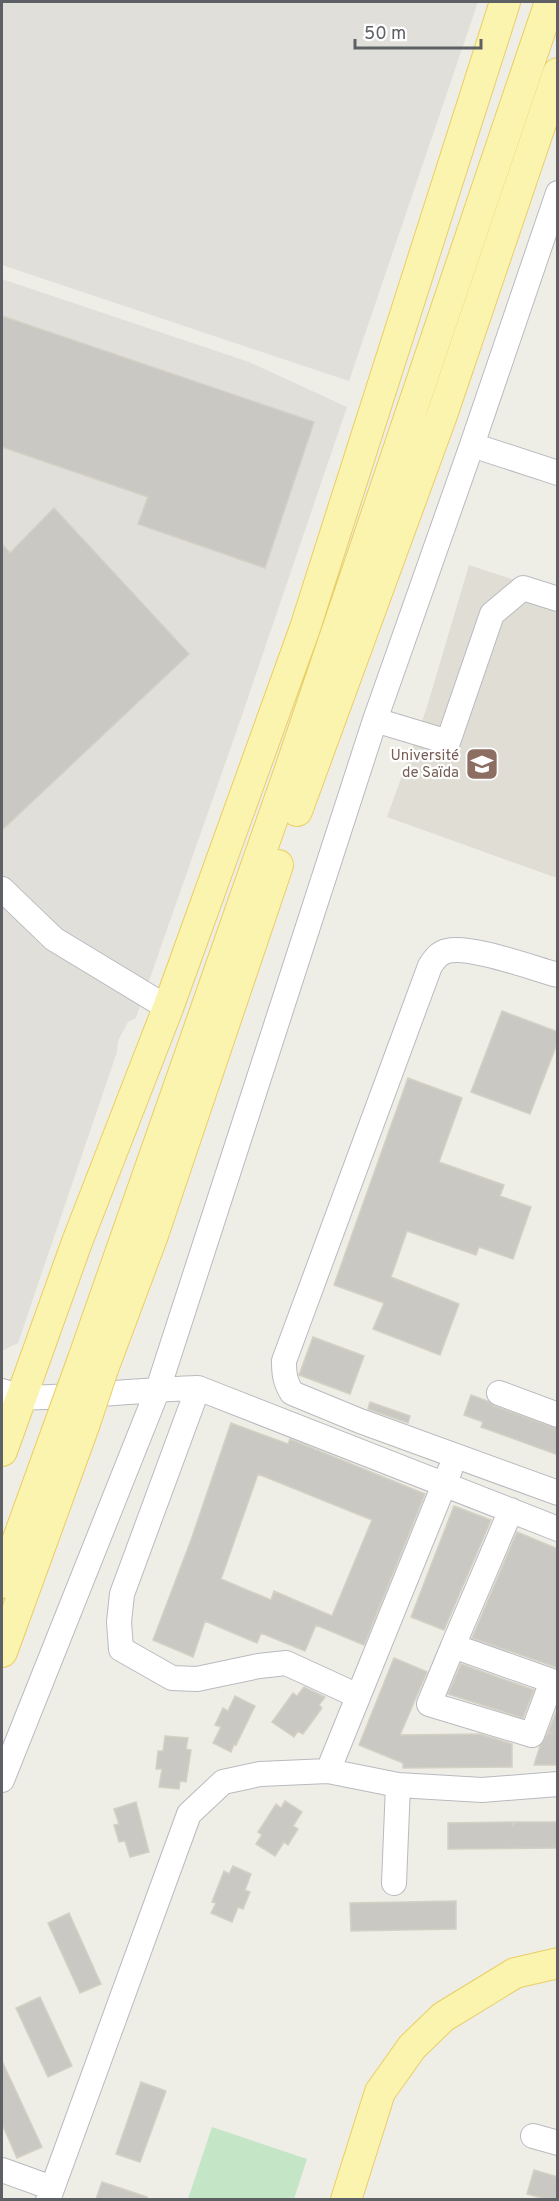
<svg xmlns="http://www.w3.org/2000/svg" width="559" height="2201" viewBox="0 0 559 2201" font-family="Overpass,sans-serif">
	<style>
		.industrial { fill: #e1dfda }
		.education { fill: #dfddd4 }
		.green { fill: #c4e5c6 }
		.building { fill: #cac8c2; stroke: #d3d0c4; stroke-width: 1.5; fill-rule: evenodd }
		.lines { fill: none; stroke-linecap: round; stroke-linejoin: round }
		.minor-casing { stroke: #b8babf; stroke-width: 26 }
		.major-casing { stroke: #eace64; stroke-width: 32 }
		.minor { stroke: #fff; stroke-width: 24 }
		.major { stroke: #fbf4af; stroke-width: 30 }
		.major-bridge-casing { stroke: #eace64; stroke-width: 32; stroke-linecap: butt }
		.major-bridge { stroke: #fbf4af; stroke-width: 30 }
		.labels { text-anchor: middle; stroke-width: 4.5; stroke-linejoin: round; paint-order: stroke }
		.education-label { font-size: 15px; fill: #785e54; stroke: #fff; text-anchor: end }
	</style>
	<rect width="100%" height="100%" fill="#efeee6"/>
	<path class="industrial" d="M 2,2 L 478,2 L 349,381 L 2,265 Z
		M 2,279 L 249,362 L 347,407 L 239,724 L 136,1018 L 128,1022 L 118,1041 L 117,1052 L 18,1343 L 2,1351 Z"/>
	<path class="education" d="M 469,565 L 557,594 L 557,878 L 387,817 L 426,710 Z"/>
	<path class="green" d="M 212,2127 L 307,2159 L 294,2199 L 188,2199 Z"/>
	<path class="building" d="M 2,316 L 314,422 L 265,568 L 138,524 L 148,497 L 2,447 Z
		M 54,508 L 189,654 L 2,830 L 2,544 L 10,553 Z
		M 502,1011 L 558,1032 L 558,1041 L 530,1114 L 471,1092 Z
		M 408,1078 L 462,1098 L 439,1162 L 504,1185 L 500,1196 L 531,1207 L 513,1259 L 479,1247 L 476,1255 L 407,1231 L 391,1277 L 459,1304 L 440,1355 L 373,1329 L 384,1303 L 334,1285 Z
		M 313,1337 L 364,1356 L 350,1394 L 299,1375 Z
		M 471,1395 L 487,1401 L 494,1406 L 558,1429 L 558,1455 L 481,1427 L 483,1422 L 464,1415 Z
		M 370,1402 L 410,1416 L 408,1423 L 368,1409 Z
		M 231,1423 L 288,1444 L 290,1439 L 425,1494 L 364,1645 L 316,1625 L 305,1651 L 261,1633 L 257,1643 L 205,1621 L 193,1657 L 153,1640 L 191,1540 ZM 258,1474 L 372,1520 L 332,1616 L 274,1591 L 271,1600 L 221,1579 Z
		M 454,1506 L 491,1520 L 444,1630 L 411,1617 Z
		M 517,1532 L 558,1549 L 558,1668 L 472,1638 Z
		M 394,1658 L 427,1672 L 400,1735 L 480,1734 L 512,1744 L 512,1767 L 403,1768 L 403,1763 L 359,1745 Z
		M 461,1664 L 534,1690 L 523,1718 L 448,1694 Z
		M 304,1687 L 325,1697 L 319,1705 L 322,1708 L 303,1734 L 298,1731 L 294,1737 L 272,1722 L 293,1693 L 297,1696 Z
		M 235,1696 L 255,1706 L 236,1745 L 234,1744 L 231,1752 L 213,1743 L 221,1727 L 215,1725 L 223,1708 L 228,1711 Z
		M 558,1707 L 558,1765 L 534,1765 L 540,1746 L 548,1733 L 553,1733 L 548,1732 Z
		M 165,1736 L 188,1738 L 186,1749 L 191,1750 L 186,1782 L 180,1781 L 179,1789 L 159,1787 L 162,1769 L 156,1769 L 158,1751 L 163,1751 Z
		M 285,1801 L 302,1812 L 293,1826 L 298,1829 L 288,1845 L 284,1842 L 275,1856 L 256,1844 L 262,1835 L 258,1832 L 276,1804 L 281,1808 Z
		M 136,1802 L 149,1852 L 130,1857 L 125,1841 L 119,1842 L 114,1825 L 119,1824 L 114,1809 Z
		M 513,1822 L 513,1827 L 514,1822 L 558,1822 L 558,1848 L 448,1849 L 448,1823 Z
		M 233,1866 L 251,1874 L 245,1890 L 250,1892 L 243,1909 L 238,1907 L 232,1922 L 211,1913 L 216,1903 L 212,1902 L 224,1871 L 229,1874 Z
		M 456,1901 L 456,1929 L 351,1931 L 350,1903 Z
		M 69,1913 L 101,1984 L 80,1993 L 48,1923 Z
		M 40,1997 L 72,2066 L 48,2077 L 16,2008 Z
		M 2,2061 L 42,2147 L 17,2158 L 2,2124 Z
		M 141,2082 L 166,2091 L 140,2162 L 116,2154 Z
		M 534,2170 L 558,2177 L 558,2199 L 546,2199 L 527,2194 Z
		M 102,2182 L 147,2197 L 146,2199 L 96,2199 Z"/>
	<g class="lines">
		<g class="minor-casing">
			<path id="minor" d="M 472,445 L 558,473
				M 375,720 L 448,742 L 492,614 L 523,588 L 558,599
				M 2,889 L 54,939 L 168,1008
				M 558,975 C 532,968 470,945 447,951 C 438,953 434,960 430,966 L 284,1361 C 284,1374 285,1382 292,1393 L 360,1421 L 558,1493
				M 198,1388 L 122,1594 L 119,1622 L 121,1649 L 172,1678 L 197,1679 L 259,1666 L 286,1663 L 358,1696
				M 2,1391 C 27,1400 43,1397 69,1396 C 112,1394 155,1389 198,1388 L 558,1529
				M 499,1393 L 558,1415
				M 453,1646 L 429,1704 L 532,1735 L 552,1681 L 453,1646 L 511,1510
				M 328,1771 L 450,1470
				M 2,1780 L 158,1389 L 375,720 L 472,445 L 558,193
				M 394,1883 L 398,1785
				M 533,2136 L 558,2143
				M 2,2170 L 52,2188
				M 48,2200 L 189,1814 L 223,1782 L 260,1774 L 328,1771 L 398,1785 L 482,1790 L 558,1784"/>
		</g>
		<g class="major-casing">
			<path id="major" d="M 297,811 L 442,415 L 558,73
				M 83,1359 L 288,775 L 550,2
				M 103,1369 L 153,1235 L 278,865
				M 2,1451 L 77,1242 L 168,1008 L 305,628 L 505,2
				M 2,1583 L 62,1417
				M 2,1652 L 84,1426
				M 346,2200 L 380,2092 L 412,2047 L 443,2017 L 515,1973 L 558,1963"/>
		</g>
		<use href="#minor" class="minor"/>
		<use href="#major" class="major"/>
		<g class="major-bridge-casing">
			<path id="major-bridge" d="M 62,1417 L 83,1359
				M 84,1426 L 103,1369"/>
		</g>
		<use href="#major-bridge" class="major-bridge"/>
	</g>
	<defs>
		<g id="university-square" transform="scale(1.725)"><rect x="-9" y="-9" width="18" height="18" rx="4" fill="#8d6e63" stroke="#fff"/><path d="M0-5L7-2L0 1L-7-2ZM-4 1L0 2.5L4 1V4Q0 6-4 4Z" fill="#fff"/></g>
	</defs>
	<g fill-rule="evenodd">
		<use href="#university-square" x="482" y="764"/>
	</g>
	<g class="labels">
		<g class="education-label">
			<text x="459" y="760">Université<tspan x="459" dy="17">de Saïda</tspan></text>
		</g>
	</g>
	<rect width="559" height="2201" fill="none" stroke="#5d6065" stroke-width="6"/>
	<path d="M355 39v9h126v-9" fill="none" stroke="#5d6065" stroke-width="3"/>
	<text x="364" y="39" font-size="18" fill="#5d6065" stroke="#ffffff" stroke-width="4.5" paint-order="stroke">50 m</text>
</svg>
